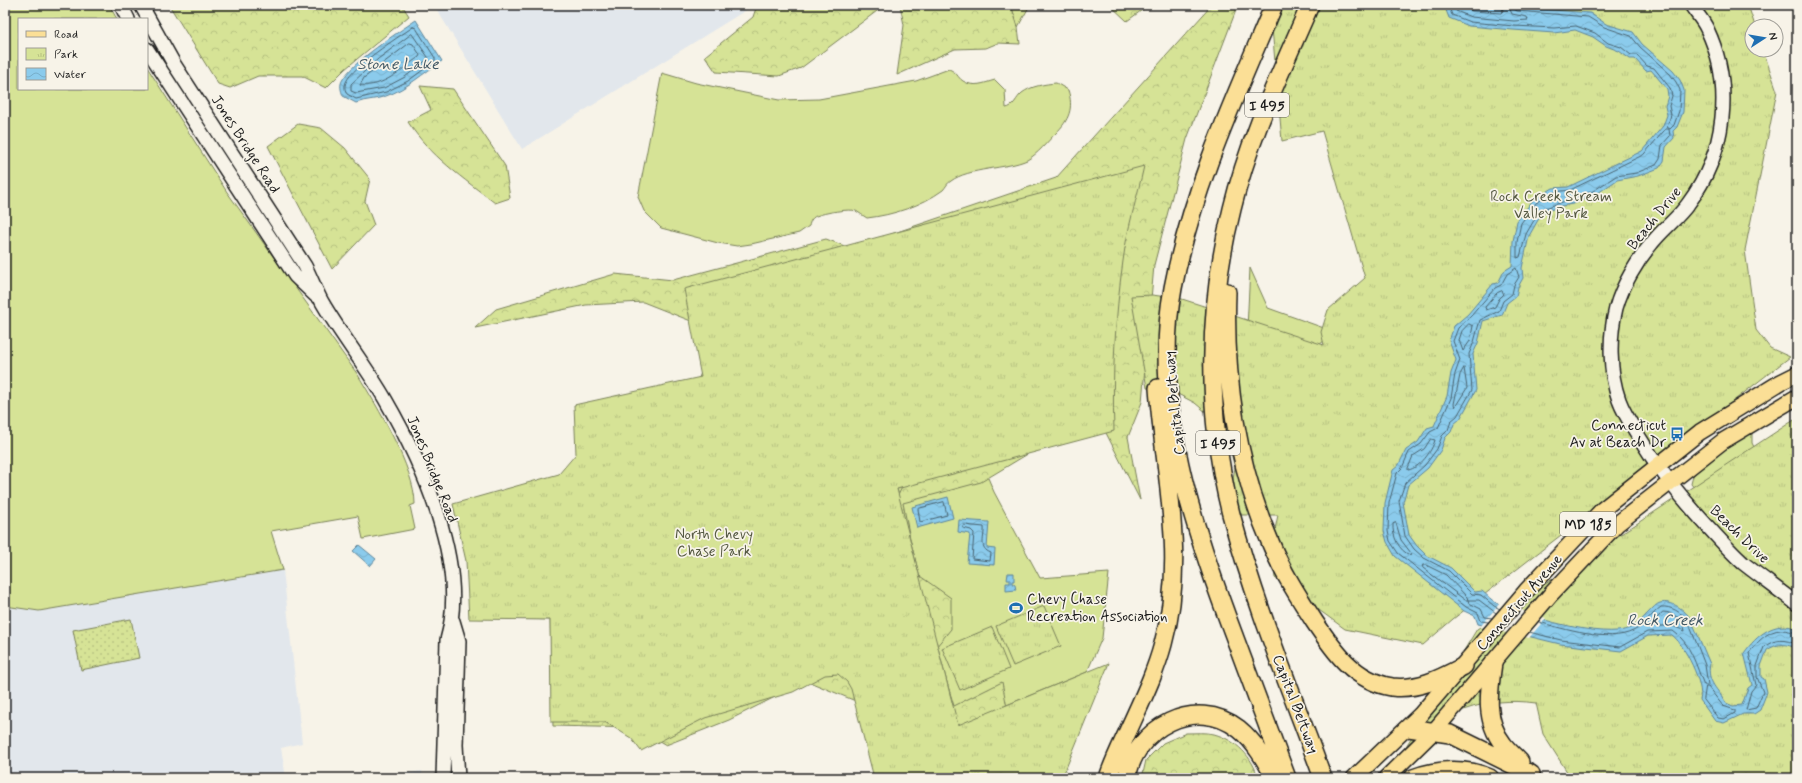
<svg xmlns="http://www.w3.org/2000/svg" width="1802" height="783" viewBox="0 0 1802 783" font-family="Mynerve,sans-serif">
	<style>
		.built { fill: #e2e7ec }
		.grass { fill: #d6e396; stroke: #798059 }
		.forest { fill: url(#forest-crowns); stroke: #798059; fill-rule: evenodd }
		.park { fill: url(#park-tufts); stroke: #798059 }
		.garden { fill: url(#garden-dots); stroke: #798059 }
		.water { fill: url(#water-waves); stroke: #5f8599 }
		.pier { fill: #f7f3e8 }
		.lines { fill: none; stroke-linecap: round; stroke-linejoin: round }
		.shore { stroke: #48626f; stroke-width: 1 }
		.secondary-casing { stroke: #1c1c1c; stroke-width: 16 }
		.primary-casing { stroke: #1c1c1c; stroke-width: 18 }
		.highway-casing { stroke: #1c1c1c; stroke-width: 20 }
		.secondary { stroke: #f7f3e8; stroke-width: 13 }
		.primary { stroke: #fbdf96; stroke-width: 15 }
		.highway { stroke: #fbdf96; stroke-width: 17 }
		.labels { text-anchor: middle; stroke-width: 3.5; stroke-linejoin: round; paint-order: stroke }
		.shield { fill: #f7f3e8; stroke: #5e5c59; stroke-width: 1 }
		.shield-label { font-size: 14px; font-weight: bold; fill: #1c1c1c }
		.street-label { font-size: 15px; fill: #1c1c1c; stroke: #f7f3e8 }
		.park-label { font-size: 15px; fill: #545841; stroke: #f7f3e8 }
		.poi-label { font-size: 15px; fill: #1c1c1c; stroke: #f7f3e8; text-anchor: end }
		.water-label { font-size: 16px; font-style: italic; fill: #435965; stroke: #f7f3e8 }
	</style>
	<defs>
		<pattern id="forest-crowns" width="20" height="18" patternUnits="userSpaceOnUse"><rect width="20" height="18" fill="#d6e396"/><path d="M2 6a3 3 0 1 1 6 0M12 15a3 3 0 1 1 6 0" fill="none" stroke="#b7c281"/></pattern>
		<pattern id="park-tufts" width="24" height="20" patternUnits="userSpaceOnUse"><rect width="24" height="20" fill="#d6e396"/><path d="M3 7l-1-3M5 7V3M7 7l1-3M15 17l-1-3M17 17v-4M19 17l1-3" fill="none" stroke="#b7c281"/></pattern>
		<pattern id="garden-dots" width="8" height="8" patternUnits="userSpaceOnUse"><rect width="8" height="8" fill="#d6e396"/><path d="M2 2h.1M6 6h.1" fill="none" stroke="#b7c281" stroke-width="1.8" stroke-linecap="round"/></pattern>
		<pattern id="water-waves" width="16" height="10" patternUnits="userSpaceOnUse"><rect width="16" height="10" fill="#8bcbec"/><path d="M0 5q4-4 8 0t8 0" fill="none" stroke="#77aeca"/></pattern>
	</defs>
	<rect width="100%" height="100%" fill="#f7f3e8"/>
	<filter id="ink" filterUnits="userSpaceOnUse"><feTurbulence type="fractalNoise" baseFrequency=".025" numOctaves="2"/><feDisplacementMap in="SourceGraphic" scale="8" xChannelSelector="R" yChannelSelector="G"/><feConvolveMatrix kernelMatrix="1 2 1 2 8 2 1 2 1" color-interpolation-filters="sRGB"/></filter>
	<g filter="url(#ink)">
		<path class="built" d="M 434,5 L 749,5 L 751,7 L 522,149 Z
			M 283,570 L 302,743 L 281,748 L 286,778 L 5,778 L 5,606 L 39,611 Z
			M 422,771 L 423,778 L 379,778 Z"/>
		<path class="grass" d="M 5,5 L 109,5 L 117,19 L 19,19 L 19,89 L 147,89 L 147,67 L 227,192 L 358,375 C 377,406 415,469 415,504 L 410,506 L 415,529 L 363,539 L 358,516 L 271,531 L 283,570 L 39,611 L 5,606 Z
			M 1011,5 L 1030,5 L 1018,27 Z
			M 949,69 C 958,73 957,77 963,81 C 974,88 984,83 995,80 L 1005,90 L 1006,108 C 1014,107 1016,98 1022,93 C 1031,86 1045,84 1056,83 L 1068,90 C 1074,108 1069,120 1056,133 C 1047,142 1038,154 1027,160 C 1007,169 968,168 951,181 C 947,183 946,187 943,190 C 921,206 893,215 867,218 C 863,216 860,213 856,211 C 850,208 823,213 816,216 C 811,218 810,222 809,226 L 799,233 L 751,244 L 737,246 L 718,243 L 661,228 L 644,211 L 638,197 L 662,73 L 696,83 L 779,100 L 819,99 L 916,81 Z
			M 1250,268 L 1268,308 L 1335,332 L 1314,349 L 1245,369 Z
			M 1752,432 L 1752,443 L 1766,471 L 1745,553 L 1691,484 L 1693,476 L 1700,466 Z
			M 983,466 L 994,492 L 1040,578 L 1109,573 L 1102,638 L 1087,672 L 958,725 L 897,489 Z"/>
		<path class="forest" d="M 169,5 L 402,5 L 409,16 L 345,69 L 326,88 L 302,76 L 258,76 L 230,88 L 218,84 Z
			M 757,5 L 885,5 L 801,68 L 779,76 L 716,72 L 705,56 L 753,17 Z
			M 900,5 L 1011,5 L 1018,27 L 1020,44 L 998,43 L 986,48 L 955,49 L 897,75 L 904,25 Z
			M 1110,5 L 1149,5 L 1127,21 Z
			M 1212,5 L 1238,5 L 1187,139 L 1154,265 L 1142,402 L 1128,437 L 1140,500 L 1103,427 L 1041,446 L 981,482 L 903,503 L 917,574 L 951,598 L 951,629 L 936,647 L 954,706 L 1002,682 L 1010,723 L 989,778 L 858,702 L 807,681 L 729,720 L 666,745 L 637,728 L 553,726 L 550,620 L 481,617 L 562,479 L 697,383 L 705,362 L 696,323 L 643,302 L 586,305 L 475,328 L 496,309 L 615,274 L 673,280 L 826,239 L 850,248 L 1056,178 ZM 985,280 L 911,470 L 875,540 Z
			M 420,86 L 453,89 L 505,166 L 510,198 L 495,203 C 464,179 429,155 408,122 L 431,110 Z
			M 298,124 L 321,128 L 345,148 L 370,179 L 365,201 L 374,225 L 332,269 L 268,146 Z
			M 1186,733 C 1195,733 1206,732 1214,734 C 1236,740 1253,757 1258,778 L 1142,778 L 1146,760 L 1163,743 Z"/>
		<path class="park" d="M 1270,5 L 1748,5 L 1755,26 L 1752,26 L 1752,50 L 1763,50 L 1777,91 L 1745,250 L 1756,330 L 1770,348 L 1790,357 L 1453,619 L 1423,645 L 1345,629 L 1275,578 L 1271,548 L 1278,515 L 1226,515 L 1235,468 L 1229,445 L 1222,431 L 1213,418 L 1195,403 L 1174,392 L 1147,388 L 1131,296 L 1152,295 L 1182,299 L 1324,345 L 1321,332 L 1328,310 L 1365,278 L 1322,131 L 1282,141 Z
			M 1144,166 C 1137,198 1127,229 1123,261 C 1115,317 1112,374 1114,431 L 897,489 L 958,725 L 1109,663 L 1062,778 L 874,778 L 851,689 L 847,682 L 838,674 L 825,675 L 793,692 L 705,718 L 641,751 L 631,738 L 605,722 L 551,722 L 550,620 L 469,619 L 466,561 L 453,504 L 559,474 L 576,454 L 574,405 L 701,377 L 684,289 Z
			M 1794,420 L 1797,432 L 1797,778 L 1571,778 L 1543,734 L 1536,703 C 1485,696 1442,712 1405,748 L 1477,629 Z
			M 1044,606 L 1061,646 L 1013,666 L 996,626 Z
			M 992,627 L 1009,669 L 960,690 L 942,648 Z"/>
		<path class="garden" d="M 131,619 L 139,658 L 81,670 L 73,630 Z"/>
		<path class="water" d="M 1444,5 L 1504,6 L 1590,13 L 1606,24 L 1633,32 L 1642,44 L 1673,71 L 1680,80 L 1684,90 L 1683,112 L 1677,127 L 1673,131 L 1674,138 L 1666,147 L 1664,161 L 1659,168 L 1638,176 L 1617,180 L 1595,195 L 1573,204 L 1561,206 L 1542,213 L 1529,236 L 1522,268 L 1523,278 L 1518,287 L 1516,296 L 1507,303 L 1502,315 L 1483,321 L 1478,343 L 1473,354 L 1476,390 L 1460,419 L 1454,424 L 1451,432 L 1445,438 L 1441,450 L 1428,468 L 1408,485 L 1403,502 L 1409,535 L 1417,546 L 1426,555 L 1451,568 L 1475,592 L 1482,591 C 1487,595 1492,601 1498,604 C 1526,616 1603,640 1631,628 C 1641,623 1654,604 1660,603 C 1672,600 1685,610 1691,619 L 1710,664 C 1706,682 1719,690 1726,703 L 1733,706 L 1742,705 L 1748,688 L 1752,685 L 1744,653 C 1756,636 1775,619 1797,629 L 1797,649 C 1786,643 1778,643 1767,650 L 1761,666 L 1761,677 L 1764,679 L 1767,692 L 1760,710 L 1754,714 L 1743,714 L 1724,723 L 1715,721 L 1700,700 C 1705,685 1684,644 1672,635 L 1648,636 L 1621,651 L 1560,644 L 1478,624 L 1475,616 L 1464,611 L 1395,556 L 1387,542 L 1384,531 L 1385,503 L 1393,470 L 1398,466 L 1406,450 L 1418,442 L 1427,428 L 1434,426 L 1447,396 L 1451,373 L 1456,360 L 1449,341 L 1454,326 L 1468,314 L 1493,284 L 1498,283 L 1504,271 L 1512,266 L 1513,241 L 1517,221 L 1533,200 L 1553,188 L 1568,187 L 1642,151 L 1663,126 L 1667,115 L 1665,106 L 1668,96 L 1667,89 L 1651,70 L 1646,71 L 1635,59 L 1630,59 L 1619,51 L 1606,46 L 1593,37 L 1575,30 L 1554,33 L 1513,30 L 1469,26 L 1449,18 Z
			M 416,20 L 442,61 C 423,73 407,89 386,96 C 376,100 366,99 356,103 L 343,96 C 341,90 339,85 343,79 C 354,61 397,33 416,20 Z
			M 948,497 L 953,518 L 917,528 L 912,507 Z
			M 959,520 L 989,522 L 987,548 L 995,549 L 994,565 L 967,563 L 970,534 L 958,532 Z
			M 359,545 L 376,559 L 370,566 L 353,551 Z
			M 1008,573 L 1014,573 L 1014,581 L 1012,581 L 1012,583 L 1015,585 L 1016,590 L 1006,591 L 1006,583 L 1010,583 L 1010,580 L 1007,580 Z"/>
		<path class="pier" d="M 1500,603 L 1546,618 L 1529,638 L 1480,627 Z"/>
		<g class="lines">
			<path class="shore" d="M 1448,5 L 1452,15 L 1470,22 L 1514,26 L 1554,28 L 1576,26 L 1595,33 L 1608,43 L 1621,47 L 1631,55 L 1637,55 L 1647,66 L 1654,68 L 1670,88 L 1672,96 L 1669,106 L 1671,115 L 1667,127 L 1670,129 L 1674,125 L 1679,111 L 1680,90 L 1676,82 L 1670,74 L 1640,47 L 1631,36 L 1604,27 L 1588,17 L 1517,11 L 1514,9 L 1513,5
				M 1453,5 L 1456,11 L 1471,17 L 1514,21 L 1528,20 L 1527,17 L 1512,14 L 1508,5
				M 1460,5 L 1472,11 L 1501,13 L 1503,11 L 1502,5
				M 413,27 L 416,28 L 435,58 L 435,61 L 408,81 L 386,92 L 356,99 L 347,94 C 345,90 344,87 346,82 C 353,66 397,38 413,27 Z
				M 412,34 L 428,57 L 428,59 L 405,77 L 384,88 L 356,93 L 351,91 L 351,84 L 378,59 Z
				M 410,43 L 413,44 L 420,55 L 419,57 C 401,69 384,88 360,85 L 364,78 Z
				M 1666,129 L 1669,129 L 1670,136 L 1662,145 L 1660,159 L 1656,165 L 1636,173 L 1616,176 L 1593,191 L 1540,210 L 1526,234 L 1520,257 L 1517,258 L 1517,242 L 1521,223 L 1536,203 L 1554,192 L 1570,190 L 1643,155 Z
				M 1502,291 L 1504,294 L 1499,299 L 1495,307 L 1486,310 L 1485,307 L 1497,293 Z
				M 1469,324 L 1473,326 L 1470,341 L 1463,351 L 1459,340 L 1462,331 Z
				M 1464,368 L 1467,388 L 1455,407 L 1454,404 L 1460,375 Z
				M 1431,439 L 1435,440 C 1432,451 1420,468 1408,470 L 1408,468 L 1413,456 L 1424,449 Z
				M 944,502 L 947,515 L 920,522 L 918,509 Z
				M 1396,523 L 1401,540 L 1411,553 L 1410,555 C 1399,551 1392,536 1393,524 Z
				M 964,525 L 984,527 C 985,538 978,548 991,553 L 990,561 L 972,559 L 974,533 L 971,530 L 963,528 Z
				M 1423,565 L 1426,565 L 1446,575 L 1467,597 L 1468,600 L 1465,600 L 1423,568 Z
				M 1663,612 C 1674,612 1684,621 1685,631 L 1673,626 L 1653,626 L 1653,623 Z
				M 1492,618 L 1485,617 L 1481,609 L 1469,603 L 1468,600 L 1479,600 L 1496,613
				M 1488,622 L 1481,621 L 1478,613 L 1466,607 L 1398,553 L 1390,541 L 1388,531 L 1389,503 L 1397,473 L 1402,468 L 1409,452 L 1421,444 L 1430,432 L 1438,428 L 1451,398 L 1455,374 L 1460,360 L 1453,341 L 1458,328 L 1471,316 L 1495,288 L 1501,285 L 1507,274 L 1516,268 L 1519,277 L 1514,285 L 1512,294 L 1503,301 L 1499,311 L 1480,320 L 1474,342 L 1469,354 L 1472,390 L 1457,416 L 1451,421 L 1448,430 L 1442,436 L 1437,449 L 1425,465 L 1405,483 L 1399,501 L 1405,536 L 1414,549 L 1424,558 L 1449,571 L 1472,594 L 1481,595 L 1494,606 L 1500,609
				M 1529,632 L 1561,640 L 1620,647 L 1647,632 L 1673,631 C 1691,643 1696,666 1704,685 L 1708,685 L 1705,665 L 1688,621 C 1681,612 1671,606 1661,607 C 1651,614 1645,626 1633,631 C 1609,643 1563,629 1539,622
				M 1797,633 C 1792,632 1787,630 1781,630 C 1768,630 1756,643 1749,653 L 1756,685 L 1751,691 L 1746,710 L 1756,708 L 1763,692 L 1757,677 L 1757,666 L 1764,647 C 1774,639 1785,638 1797,645
				M 1706,687 L 1708,687 L 1723,706 L 1735,710 L 1735,713 L 1724,719 L 1718,718 L 1704,700 Z"/>
			<g class="secondary-casing">
				<path id="secondary" d="M 121,5 L 128,19
					M 141,5 L 174,64 L 305,266 C 311,278 316,291 322,302 C 341,335 366,366 385,399 C 422,463 469,565 447,640 L 443,778
					M 1691,5 C 1696,13 1703,20 1707,29 C 1734,86 1726,153 1688,204 C 1678,218 1663,229 1652,243 C 1637,261 1622,286 1616,308 C 1609,336 1609,372 1619,400 C 1624,414 1633,427 1641,440 C 1661,473 1685,502 1711,530 C 1721,541 1732,553 1743,563 C 1761,577 1779,590 1797,604
					M 147,49 L 295,276 L 316,296
					M 453,621 L 459,641 L 456,745 L 458,778"/>
			</g>
			<g class="primary-casing">
				<path id="primary" d="M 1354,778 L 1420,715 L 1526,591 L 1603,509 L 1700,432 L 1781,382 L 1797,374
					M 1386,778 L 1434,731 L 1551,594 L 1617,524 L 1723,441 L 1797,397"/>
			</g>
			<g class="highway-casing">
				<path id="highway" d="M 1274,5 C 1235,97 1192,189 1173,288 C 1151,403 1193,527 1233,633 C 1251,681 1269,730 1287,778
					M 1310,5 C 1281,72 1249,138 1232,209 C 1207,308 1206,415 1231,514 C 1255,604 1291,691 1323,778
					M 1227,292 C 1224,378 1237,465 1271,544 C 1282,571 1298,596 1314,621 C 1334,651 1354,681 1392,687 C 1419,690 1441,678 1464,666
					M 1493,663 C 1489,691 1484,720 1503,744 C 1508,751 1515,756 1520,762
					M 1409,728 L 1450,734 L 1531,774
					M 1108,778 C 1113,762 1121,746 1128,731 C 1141,702 1155,674 1163,644 C 1187,559 1164,473 1158,388
					M 1127,778 C 1135,728 1195,695 1239,729 C 1255,742 1265,760 1275,778
					M 1413,778 C 1437,769 1466,767 1490,778"/>
			</g>
			<use href="#secondary" class="secondary"/>
			<use href="#primary" class="primary"/>
			<use href="#highway" class="highway"/>
		</g>
	</g>
	<defs>
		<g id="bus-bare" transform="scale(1.08)"><path d="M-5-6H5V4H4V6H2V4H-2V6H-4V4H-5ZM-3.5-4V0h7V-4ZM-3.5 1.2v1.5H-2V1.2ZM2 1.2v1.5H3.5V1.2Z" fill="#1f6fb2" stroke="#f7f3e8" stroke-width="2.5" paint-order="stroke"/></g>
		<g id="stadium-bare" transform="scale(1.08)"><path d="M0-5a6.5 5 0 1 0 0 10a6.5 5 0 1 0 0-10ZM-3.5-1.8h7v3.6h-7Z" fill="#1f6fb2" stroke="#f7f3e8" stroke-width="2.5" paint-order="stroke"/></g>
	</defs>
	<g fill-rule="evenodd">
		<use href="#bus-bare" x="1677" y="434"/>
		<use href="#stadium-bare" x="1016" y="608"/>
	</g>
	<g class="labels">
		<g class="shield">
			<rect x="1245" y="93" width="44" height="24" rx="3"/>
			<rect x="1196" y="431" width="44" height="24" rx="3"/>
			<rect x="1560" y="512" width="56" height="24" rx="3"/>
		</g>
		<g class="shield-label">
			<text x="1267" y="110">I 495</text>
			<text x="1218" y="448">I 495</text>
			<text x="1588" y="529">MD 185</text>
		</g>
		<g class="street-label">
			<text transform="translate(246 144) rotate(57)" y="5">Jones Bridge Road</text>
			<text transform="translate(1654 218) rotate(-51)" y="5">Beach Drive</text>
			<text transform="translate(1174 403) rotate(-96)" y="5">Capital Beltway</text>
			<text transform="translate(433 469) rotate(68)" y="5">Jones Bridge Road</text>
			<text transform="translate(1740 534) rotate(44)" y="5">Beach Drive</text>
			<text transform="translate(1519 602) rotate(-49)" y="5">Connecticut Avenue</text>
			<text transform="translate(1296 704) rotate(69)" y="5">Capital Beltway</text>
		</g>
		<g class="park-label">
			<text x="1551" y="201">Rock Creek Stream<tspan x="1551" dy="17">Valley Park</tspan></text>
			<text x="714" y="539">North Chevy<tspan x="714" dy="17">Chase Park</tspan></text>
		</g>
		<g class="poi-label">
			<text x="1666" y="430">Connecticut<tspan x="1666" dy="17">Av at Beach Dr</tspan></text>
			<text x="1027" y="604" text-anchor="start">Chevy Chase<tspan x="1027" dy="17">Recreation Association</tspan></text>
		</g>
		<g class="water-label">
			<text x="398" y="69">Stone Lake</text>
			<text x="1665" y="625">Rock Creek</text>
		</g>
	</g>
	<rect width="1802" height="783" fill="none" stroke="#f7f3e8" stroke-width="20"/>
	<rect x="10" y="10" width="1782" height="763" fill="none" stroke="#1c1c1c" stroke-width="1.5" filter="url(#ink)"/>
	<rect x="18" y="18" width="130" height="72" fill="#f7f3e8" stroke="#9f9d96"/>
	<rect x="26" y="31" width="20" height="6" fill="#fbdf96" stroke="#9f9d96"/>
	<text x="54" y="38" font-size="12" fill="#1c1c1c">Road</text>
	<rect x="26" y="48" width="20" height="12" fill="url(#park-tufts)" stroke="#9f9d96"/>
	<text x="54" y="58" font-size="12" fill="#1c1c1c">Park</text>
	<rect x="26" y="68" width="20" height="12" fill="url(#water-waves)" stroke="#9f9d96"/>
	<text x="54" y="78" font-size="12" fill="#1c1c1c">Water</text>
	<g transform="translate(1764 38) rotate(78)"><circle r="19" fill="#f7f3e8" stroke="#9f9d96"/>
	<path d="M0-3L7 15L0 10L-7 15Z" fill="#1f6fb2"/>
	<text y="-6" font-size="11" font-weight="bold" text-anchor="middle" fill="#1c1c1c">N</text>
	</g>
</svg>
